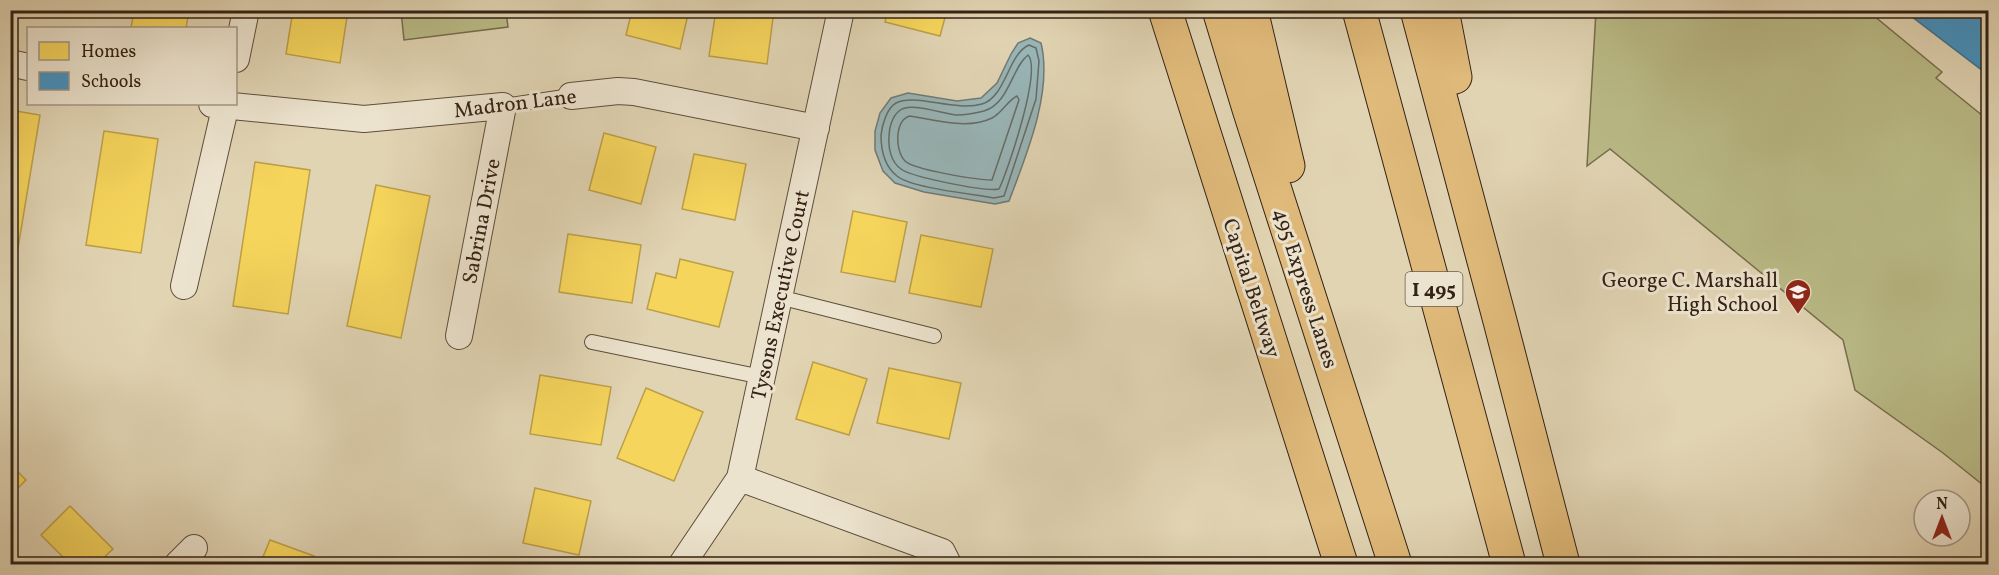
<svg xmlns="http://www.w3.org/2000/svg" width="1999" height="575" viewBox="0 0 1999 575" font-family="Vollkorn,serif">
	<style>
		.green { fill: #babb87; stroke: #766e4e; stroke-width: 1.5 }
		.water { fill: #98b5b7; stroke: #707a76; stroke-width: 1.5 }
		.homes { fill: #f6d55c; stroke: #bc9f47; stroke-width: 1.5 }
		.schools { fill: #4393c3; stroke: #3e718f; stroke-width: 1.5 }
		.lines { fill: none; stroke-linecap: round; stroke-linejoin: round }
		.shore { stroke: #666c66; stroke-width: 1.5 }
		.lane-casing { stroke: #5e4e3c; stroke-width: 16 }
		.street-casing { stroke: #5e4e3c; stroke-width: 28 }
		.highway-casing { stroke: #332215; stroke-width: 35 }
		.lane { stroke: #ece3ce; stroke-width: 14 }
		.street { stroke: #ece3ce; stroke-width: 26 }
		.highway { stroke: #e0ba7a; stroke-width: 33 }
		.labels { text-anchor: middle; stroke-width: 6; stroke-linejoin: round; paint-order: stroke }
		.shield { fill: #ece3ce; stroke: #6a5c4c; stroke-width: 1.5 }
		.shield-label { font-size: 20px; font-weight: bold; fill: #332215 }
		.street-label { font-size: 21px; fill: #332215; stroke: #ece3ce }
		.poi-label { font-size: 21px; fill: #332215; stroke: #ece3ce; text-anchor: end }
	</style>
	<rect width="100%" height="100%" fill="#e1d4b3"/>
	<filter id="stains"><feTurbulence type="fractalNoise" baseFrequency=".00333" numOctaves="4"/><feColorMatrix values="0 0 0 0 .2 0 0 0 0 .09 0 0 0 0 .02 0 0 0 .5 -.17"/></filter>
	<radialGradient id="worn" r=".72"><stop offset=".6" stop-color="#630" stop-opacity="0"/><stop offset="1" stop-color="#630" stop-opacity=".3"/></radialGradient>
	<path class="green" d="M 401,11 L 506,11 L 508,27 L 404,40 Z
		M 1596,11 L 1868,11 L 1942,72 L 1936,78 L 1988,120 L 1988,489 L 1943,453 L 1855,390 L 1843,340 L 1610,149 L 1587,166 Z"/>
	<path class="water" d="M 1030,38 L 1041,43 C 1053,92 1026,156 1009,201 L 995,204 L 924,192 L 895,183 L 883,171 L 875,150 L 875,131 L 880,113 L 891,98 L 908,93 L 957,101 L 981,98 L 997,83 L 1011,54 L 1018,43 Z"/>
	<path class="homes" d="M 134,10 L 189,10 L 186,28 L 131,28 Z
		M 293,10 L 348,10 L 340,63 L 286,54 Z
		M 632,10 L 689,10 L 680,49 L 626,35 Z
		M 716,10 L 774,10 L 767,64 L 709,56 Z
		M 888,10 L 947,10 L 940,36 L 885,22 Z
		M 10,110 L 40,115 L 16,260 L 10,259 Z
		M 104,131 L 158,139 L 141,253 L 86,245 Z
		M 604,133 L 656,147 L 641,204 L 589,190 Z
		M 694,154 L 746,164 L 735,220 L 682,209 Z
		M 255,162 L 310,170 L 288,314 L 233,306 Z
		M 376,185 L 430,196 L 401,338 L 347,326 Z
		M 853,211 L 907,222 L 895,282 L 841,272 Z
		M 568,234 L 641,245 L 632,303 L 559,292 Z
		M 921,235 L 993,249 L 981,307 L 909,293 Z
		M 680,259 L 733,272 L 719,327 L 647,309 L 656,273 L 676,278 Z
		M 813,362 L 867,379 L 849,435 L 796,419 Z
		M 889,368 L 961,383 L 949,439 L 877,423 Z
		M 540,375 L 611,387 L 601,445 L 530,434 Z
		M 646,388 L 703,412 L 674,481 L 617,458 Z
		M 10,464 L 26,480 L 10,496 Z
		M 535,488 L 591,501 L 579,555 L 523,543 Z
		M 70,506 L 113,549 L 97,564 L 70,564 L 41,535 Z
		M 270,540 L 314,556 L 311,564 L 260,564 Z"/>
	<path class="schools" d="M 1903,10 L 1988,10 L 1988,72 L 1987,74 Z"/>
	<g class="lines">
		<path class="shore" d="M 1029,45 L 1036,48 L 1039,61 L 1036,99 L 1004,196 L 994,198 C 973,194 911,188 897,176 C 884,166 881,150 881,135 C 882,125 887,108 896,103 C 915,93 955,112 982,104 C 1006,97 1008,54 1029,45 Z
			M 1028,55 C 1042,70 1008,170 999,189 C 986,192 911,177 901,169 C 891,162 888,148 889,136 C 889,128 892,117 899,111 C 910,101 942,114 957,115 C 965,115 976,113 984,111 C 1009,104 1012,67 1028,55 Z
			M 1017,96 L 1019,100 L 992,180 C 978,180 914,170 905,161 C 899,155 897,143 898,134 C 899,126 902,118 910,116 C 935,120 968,130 992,118 C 1002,113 1007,101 1017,96 Z"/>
		<g class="lane-casing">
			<path id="lane" d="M 503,106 L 571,96
				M 779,297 L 934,336
				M 592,342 L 762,377"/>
		</g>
		<g class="street-casing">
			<path id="street" d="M 236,59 L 246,10
				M 10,63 L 28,67
				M 571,96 L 618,91 L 634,92 L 816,128
				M 212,104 L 364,119 L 503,106 L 459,336
				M 184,286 L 226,104
				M 740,478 L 942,552 L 948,564
				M 178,564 L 194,548
				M 682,564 L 740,478 L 841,10"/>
		</g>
		<g class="highway-casing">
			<path id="highway" d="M 1165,10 L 1341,564
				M 1219,10 L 1249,109 L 1395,564
				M 1251,10 L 1288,166
				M 1359,10 L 1509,564
				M 1417,10 L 1500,321 L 1563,564
				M 1442,10 L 1455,77"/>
		</g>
		<use href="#lane" class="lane"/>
		<use href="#street" class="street"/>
		<use href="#highway" class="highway"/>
	</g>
	<defs>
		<g id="school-pin" transform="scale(1.35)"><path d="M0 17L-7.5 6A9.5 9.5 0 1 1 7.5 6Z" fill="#8f2418" stroke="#ece3ce"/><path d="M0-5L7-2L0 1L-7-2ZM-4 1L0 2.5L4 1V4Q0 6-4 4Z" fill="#fff"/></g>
	</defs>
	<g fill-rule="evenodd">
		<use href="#school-pin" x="1798" y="292"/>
	</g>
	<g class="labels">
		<rect class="shield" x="1405.5" y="272" width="57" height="34" rx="4.5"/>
		<g class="shield-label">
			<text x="1434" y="296">I 495</text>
		</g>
		<g class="street-label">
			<text transform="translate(515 103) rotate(-7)" y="7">Madron Lane</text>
			<text transform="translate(481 221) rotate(-79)" y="7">Sabrina Drive</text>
			<text transform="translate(1252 288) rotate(72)" y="7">Capital Beltway</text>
			<text transform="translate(1306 288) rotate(72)" y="7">495 Express Lanes</text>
			<text transform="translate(780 295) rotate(-78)" y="7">Tysons Executive Court</text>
		</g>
		<g class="poi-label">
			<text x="1778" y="287">George C. Marshall<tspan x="1778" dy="24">High School</tspan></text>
		</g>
	</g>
	<rect width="1999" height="575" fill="none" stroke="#e1d4b3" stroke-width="36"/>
	<rect x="12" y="12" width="1975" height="551" fill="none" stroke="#332215" stroke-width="3"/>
	<rect x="18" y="18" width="1963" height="539" fill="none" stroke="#332215" stroke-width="1.5"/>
	<rect x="27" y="27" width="210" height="78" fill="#ece3ce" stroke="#a29684" stroke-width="1.5"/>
	<rect x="39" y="42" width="30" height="18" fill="#f6d55c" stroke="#a29684" stroke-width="1.5"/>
	<text x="81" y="57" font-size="18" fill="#332215">Homes</text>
	<rect x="39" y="72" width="30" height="18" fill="#4393c3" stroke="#a29684" stroke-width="1.5"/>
	<text x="81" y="87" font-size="18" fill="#332215">Schools</text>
	<g transform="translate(1942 518)"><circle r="28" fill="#ece3ce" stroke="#a29684" stroke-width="1.5"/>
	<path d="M0-4.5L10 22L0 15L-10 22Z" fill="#8f2418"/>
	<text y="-9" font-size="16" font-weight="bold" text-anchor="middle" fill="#332215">N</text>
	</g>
	<rect width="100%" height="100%" filter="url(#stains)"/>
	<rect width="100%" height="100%" fill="url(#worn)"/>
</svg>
